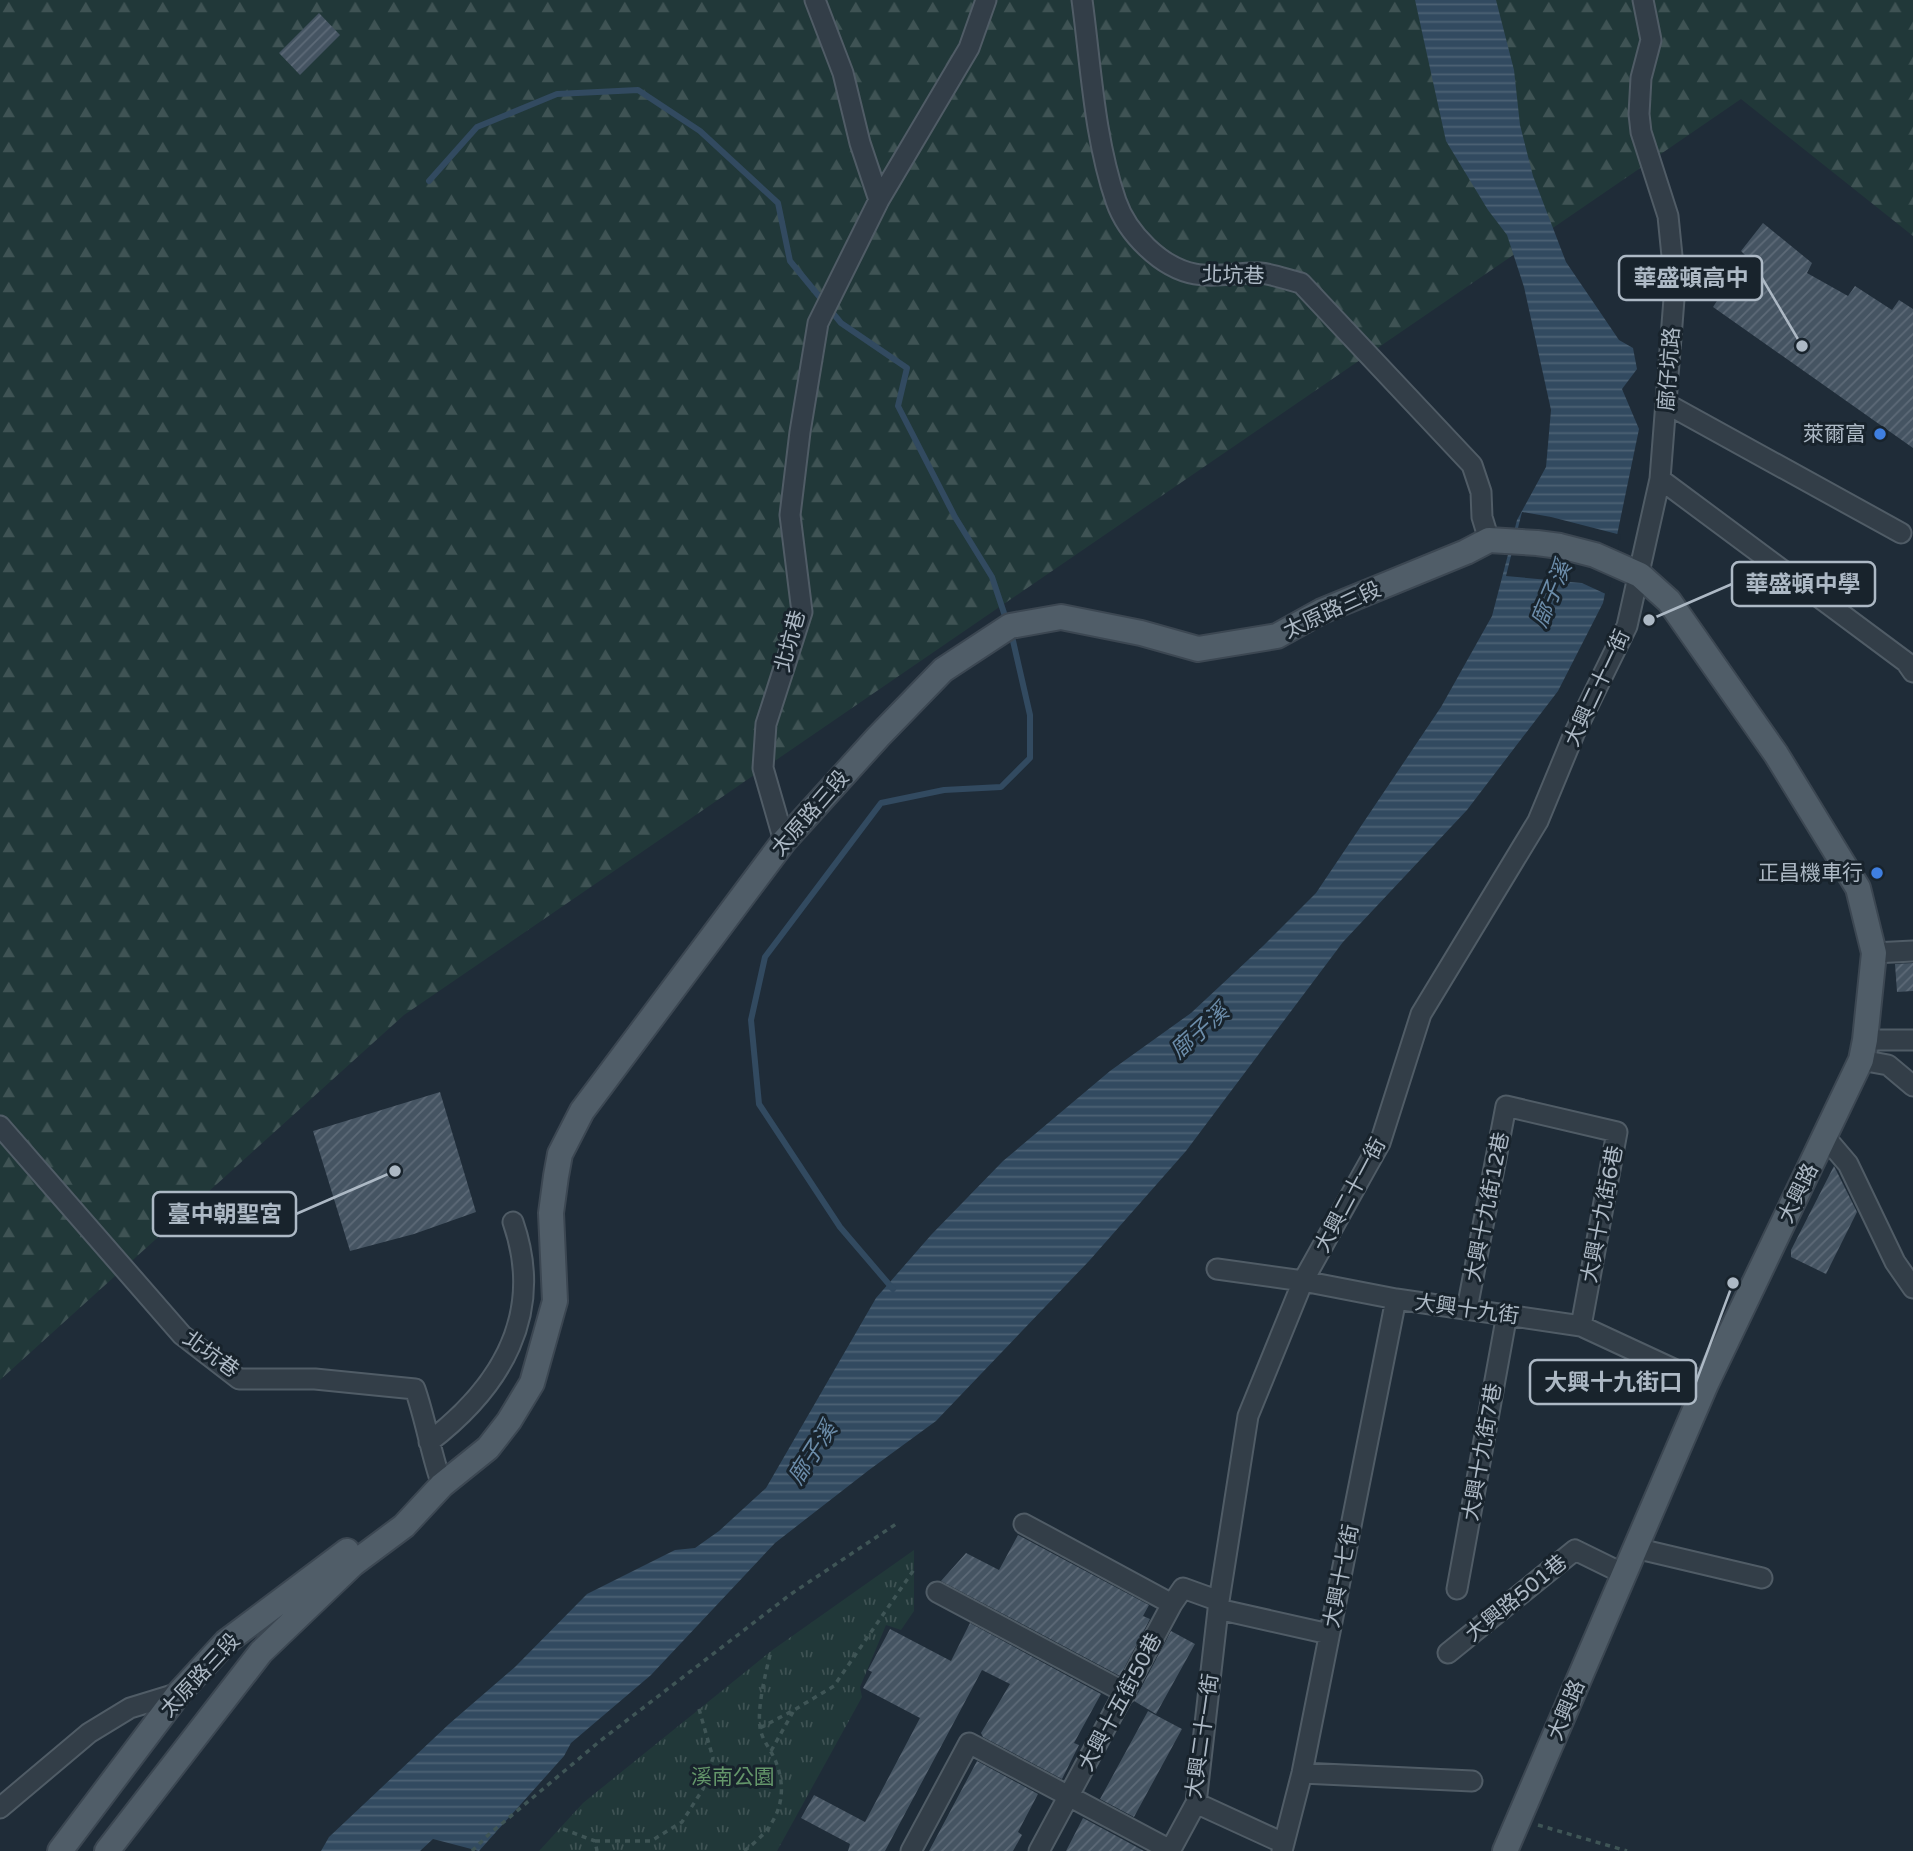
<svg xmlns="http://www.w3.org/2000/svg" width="1913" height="1851" viewBox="0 0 1913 1851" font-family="'Varela Round','Noto Sans TC',sans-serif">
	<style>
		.forest { fill: url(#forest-firs) }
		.park { fill: url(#park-tufts) }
		.water { fill: url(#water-rules) }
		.pier { fill: #1f2c38 }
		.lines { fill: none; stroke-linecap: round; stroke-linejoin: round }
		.stream { stroke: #324a60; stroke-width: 6 }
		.building { fill: url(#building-hatch) }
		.minor-casing { stroke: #505c66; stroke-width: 23 }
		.major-casing { stroke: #3c4752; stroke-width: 28 }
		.path { stroke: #3f5556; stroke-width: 3.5; stroke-dasharray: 5 5; stroke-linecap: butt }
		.minor { stroke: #333e48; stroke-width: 19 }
		.major { stroke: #505d68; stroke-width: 24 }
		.shop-dot { fill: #3f7fe0; stroke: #18232c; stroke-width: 2.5 }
		.labels { text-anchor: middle; stroke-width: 6; stroke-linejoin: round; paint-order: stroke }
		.street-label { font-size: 21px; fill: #adb9c5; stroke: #18232c }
		.poi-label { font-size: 21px; fill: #adb9c5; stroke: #18232c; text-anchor: end }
		.park-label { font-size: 21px; fill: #64966a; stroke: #18232c }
		.water-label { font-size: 23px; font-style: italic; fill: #6c8daa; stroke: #18232c }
		.leader { fill: none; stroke: #adb9c5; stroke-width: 2.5 }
		.callout-dot { fill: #adb9c5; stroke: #18232c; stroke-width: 2.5 }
		.callout { fill: #18232c; stroke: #adb9c5; stroke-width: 2.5 }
		.callout-label { font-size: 23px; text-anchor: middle; font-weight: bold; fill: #adb9c5 }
	</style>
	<defs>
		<pattern id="forest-firs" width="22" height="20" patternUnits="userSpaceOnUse" patternTransform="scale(1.75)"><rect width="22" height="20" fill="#213839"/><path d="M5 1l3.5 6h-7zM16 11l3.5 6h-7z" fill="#3f5354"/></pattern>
		<pattern id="park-tufts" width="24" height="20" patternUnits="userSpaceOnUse" patternTransform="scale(1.75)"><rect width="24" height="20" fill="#213839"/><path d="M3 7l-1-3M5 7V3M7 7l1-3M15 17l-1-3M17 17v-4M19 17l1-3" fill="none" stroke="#3f5354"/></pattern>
		<pattern id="water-rules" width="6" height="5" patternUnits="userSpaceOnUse" patternTransform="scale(1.75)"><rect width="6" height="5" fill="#324a60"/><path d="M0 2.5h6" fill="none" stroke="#4d6275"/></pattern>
		<pattern id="building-hatch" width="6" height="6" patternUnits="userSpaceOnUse" patternTransform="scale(1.75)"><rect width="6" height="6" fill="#455462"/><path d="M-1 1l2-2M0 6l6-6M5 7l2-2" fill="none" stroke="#5d6a77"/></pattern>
	</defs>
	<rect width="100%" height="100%" fill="#1f2c38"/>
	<path class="forest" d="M 0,0 L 1913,0 L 1913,236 L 1741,99 L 404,1015 L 0,1380 Z"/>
	<path class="park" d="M 914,1550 L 914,1611 L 901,1630 L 886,1625 L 860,1687 L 862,1697 L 777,1851 L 539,1851 L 583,1803 L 771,1651 Z"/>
	<path class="water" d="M 1415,0 L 1496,0 L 1514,70 L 1520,125 L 1533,176 L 1566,262 L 1619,340 L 1633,348 L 1637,369 L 1622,389 L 1639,429 L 1603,603 L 1558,691 L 1467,810 L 1343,942 L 1186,1151 L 1089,1261 L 936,1421 L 869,1470 L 775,1543 L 651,1675 L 571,1743 L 564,1756 L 479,1851 L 433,1839 L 420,1851 L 321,1851 L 329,1837 L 449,1724 L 515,1667 L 587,1594 L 675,1550 L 695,1548 L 719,1531 L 766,1488 L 876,1298 L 931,1235 L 1003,1161 L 1110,1071 L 1191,1013 L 1263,946 L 1316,893 L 1441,707 L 1492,616 L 1517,520 L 1546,467 L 1551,410 L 1524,287 L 1507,235 L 1488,210 L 1446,141 Z"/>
	<path class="pier" d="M 1522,512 L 1551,517 L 1621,535 L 1608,595 L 1582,583 L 1506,576 Z"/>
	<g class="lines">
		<path class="stream" d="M 429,181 L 477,127 L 557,94 L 638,90 L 700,131 L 778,203 L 790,261 L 841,323 L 907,368 L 898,406 L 955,517 L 992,577 L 1007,622
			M 893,1289 L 840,1227 L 759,1104 L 751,1020 L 765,957 L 881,803 L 944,790 L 1001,787 L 1030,758 L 1030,715 L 1011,632"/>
	</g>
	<path class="building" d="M 319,13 L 340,35 L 300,75 L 279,53 Z
		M 1763,223 L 1812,263 L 1807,273 L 1848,296 L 1855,286 L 1892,310 L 1899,300 L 1913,309 L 1913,448 L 1713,307 L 1746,256 L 1741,251 Z
		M 1913,963 L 1913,991 L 1897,992 L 1895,964 Z
		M 440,1092 L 476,1212 L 414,1234 L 350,1251 L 313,1131 Z
		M 1834,1166 L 1857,1212 L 1826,1274 L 1791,1257 L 1791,1250 Z
		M 1018,1535 L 1149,1605 L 1143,1616 L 1150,1619 L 1120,1676 L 941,1581 L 966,1553 L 999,1570 Z
		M 970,1623 L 1101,1694 L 1074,1743 L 1079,1745 L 1062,1779 L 983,1737 L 981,1733 L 1010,1684 L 982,1670 L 885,1851 L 848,1851 L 850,1844 L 801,1818 L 814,1795 L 865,1822 L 920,1718 L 863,1688 L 872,1672 L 868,1670 L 890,1629 L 951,1661 Z
		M 1171,1631 L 1195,1644 L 1156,1714 L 1134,1701 Z
		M 1148,1711 L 1182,1729 L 1134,1817 L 1100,1799 Z
		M 977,1761 L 1038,1794 L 1018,1832 L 1022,1835 L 1013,1851 L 929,1851 Z
		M 1083,1818 L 1122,1839 L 1144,1851 L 1066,1851 Z"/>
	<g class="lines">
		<g class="minor-casing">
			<path id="minor" d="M 815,0 L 843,73 L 860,143 L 879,200
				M 1082,0 C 1091,66 1094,137 1116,201 C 1127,233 1161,268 1195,274 C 1216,278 1239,272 1260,273 C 1273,274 1288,280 1301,283 L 1472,465 L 1481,492 L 1482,517 L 1489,540
				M 1667,404 L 1901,533
				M 1660,479 L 1906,662 L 1913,672
				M 784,841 L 763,768 L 766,724 L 802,612 L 790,515 L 800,432 L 818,323 L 879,200 L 969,48 L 986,0
				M 1874,953 L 1913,951
				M 1865,1040 L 1913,1040
				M 1861,1060 L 1888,1065 L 1913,1086
				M 0,1126 L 182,1335 L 239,1379 L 315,1379 L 415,1389 C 426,1421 431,1454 442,1485
				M 1825,1137 L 1848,1164 L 1895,1262 L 1913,1288
				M 1217,1269 L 1303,1281 L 1396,1299 L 1581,1326 L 1706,1384
				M 1467,1309 L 1506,1106 L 1617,1132 L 1581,1326
				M 429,1442 C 501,1387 545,1314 513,1222
				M 1024,1524 L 1172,1604
				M 1635,1548 L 1762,1578
				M 1457,1589 L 1507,1314
				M 937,1592 L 1126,1693
				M 1218,1609 L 1329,1634
				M 1448,1653 L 1575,1550 L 1624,1574
				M 1302,1773 L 1472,1781
				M 1196,1803 L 1283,1843
				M 0,1808 L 89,1733 L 130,1708 L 179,1693
				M 911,1851 L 969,1743 L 1170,1850
				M 1039,1851 L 1172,1604 L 1183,1588 L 1219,1601
				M 1170,1851 L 1196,1803 L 1219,1601 L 1248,1416 L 1303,1281 L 1380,1143 L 1421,1014 L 1538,821 L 1574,734 L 1627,626 L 1660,479 L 1675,286 L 1668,216 L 1641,132 L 1639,114 L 1641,78 L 1651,40 L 1643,0
				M 1282,1851 L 1302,1773 L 1396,1299"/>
		</g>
		<g class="major-casing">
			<path id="major" d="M 60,1851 L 179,1693 L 226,1642 L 347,1551
				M 107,1851 L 261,1652 L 353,1564 L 404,1526 L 442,1485 L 488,1448 L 509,1421 L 532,1383 L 555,1301 L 551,1213 L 556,1176 L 560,1154 L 582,1111 L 784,841 L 878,737 L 943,670 L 1010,626 L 1061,617 L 1141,633 L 1198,649 L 1277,636 L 1322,611 L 1466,552 L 1489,540 L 1537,543 L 1560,546 L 1595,555 L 1640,575 L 1669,601 L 1776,754 L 1858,888 L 1874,953 L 1865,1040 L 1861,1060 L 1706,1384 L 1505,1851"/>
		</g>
		<path class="path" d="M 760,1728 L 794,1710 L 834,1686 L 915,1568
			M 771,1751 L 793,1712
			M 1538,1825 L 1627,1851
			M 563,1829 L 595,1841 L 597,1851
			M 595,1841 L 651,1841 L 682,1822 L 703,1789 L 713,1758 L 699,1709
			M 472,1851 L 486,1837 L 600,1741 L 791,1594 L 896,1524
			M 744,1851 C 776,1828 790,1799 776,1762 C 772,1751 761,1739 760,1727 C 757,1707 766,1671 771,1651"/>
		<use href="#minor" class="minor"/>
		<use href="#major" class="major"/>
	</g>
	<g class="shop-dot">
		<circle cx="1880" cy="434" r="7"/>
		<circle cx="1877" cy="873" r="7"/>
	</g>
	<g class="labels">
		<g class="street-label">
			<text transform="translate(1233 275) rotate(2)" y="7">北坑巷</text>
			<text transform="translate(1669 369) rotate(-86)" y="7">廍仔坑路</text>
			<text transform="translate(1332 610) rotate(-25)" y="7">太原路三段</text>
			<text transform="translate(790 641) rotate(-75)" y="7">北坑巷</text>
			<text transform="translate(1597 688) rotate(-65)" y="7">大興二十一街</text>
			<text transform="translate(810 813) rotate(-49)" y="7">太原路三段</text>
			<text transform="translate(1798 1193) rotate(-64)" y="7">大興路</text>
			<text transform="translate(1350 1195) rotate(-62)" y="7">大興二十一街</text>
			<text transform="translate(1487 1207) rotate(-79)" y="7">大興十九街12巷</text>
			<text transform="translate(1602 1214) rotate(-79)" y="7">大興十九街6巷</text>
			<text transform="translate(1467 1309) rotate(8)" y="7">大興十九街</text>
			<text transform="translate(211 1354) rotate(36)" y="7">北坑巷</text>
			<text transform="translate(1482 1452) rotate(-80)" y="7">大興十九街7巷</text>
			<text transform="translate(1341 1576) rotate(-79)" y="7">大興十七街</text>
			<text transform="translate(1516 1598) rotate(-39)" y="7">大興路501巷</text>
			<text transform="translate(200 1675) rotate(-47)" y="7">太原路三段</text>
			<text transform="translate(1120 1702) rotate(-62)" y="7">大興十五街50巷</text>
			<text transform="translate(1566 1710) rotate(-67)" y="7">大興路</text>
			<text transform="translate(1202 1736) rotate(-82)" y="7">大興二十一街</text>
		</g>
		<g class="poi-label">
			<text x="1866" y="441">萊爾富</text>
			<text x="1863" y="880">正昌機車行</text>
		</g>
		<g class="park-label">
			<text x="733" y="1784">溪南公園</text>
		</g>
		<g class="water-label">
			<text transform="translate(1551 594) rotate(-67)" y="8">廍子溪</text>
			<text transform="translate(1199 1031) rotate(-42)" y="8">廍子溪</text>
			<text transform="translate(812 1453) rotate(-57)" y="8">廍子溪</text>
		</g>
	</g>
	<path class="leader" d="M1802 346L1762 278M1649 620L1732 584M395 1171L296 1214M1733 1283L1696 1382"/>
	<g class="callout-dot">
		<circle cx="1802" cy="346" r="7"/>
		<circle cx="1649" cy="620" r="7"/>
		<circle cx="395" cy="1171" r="7"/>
		<circle cx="1733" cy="1283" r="7"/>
	</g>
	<g class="callout">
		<rect x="1619" y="256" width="143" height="44" rx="7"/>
		<rect x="1732" y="562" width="143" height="44" rx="7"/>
		<rect x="153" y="1192" width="143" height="44" rx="7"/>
		<rect x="1530" y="1360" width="166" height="44" rx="7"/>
	</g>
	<g class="callout-label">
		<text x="1691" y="286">華盛頓高中</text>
		<text x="1803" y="592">華盛頓中學</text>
		<text x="225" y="1222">臺中朝聖宮</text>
		<text x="1613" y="1390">大興十九街口</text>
	</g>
</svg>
